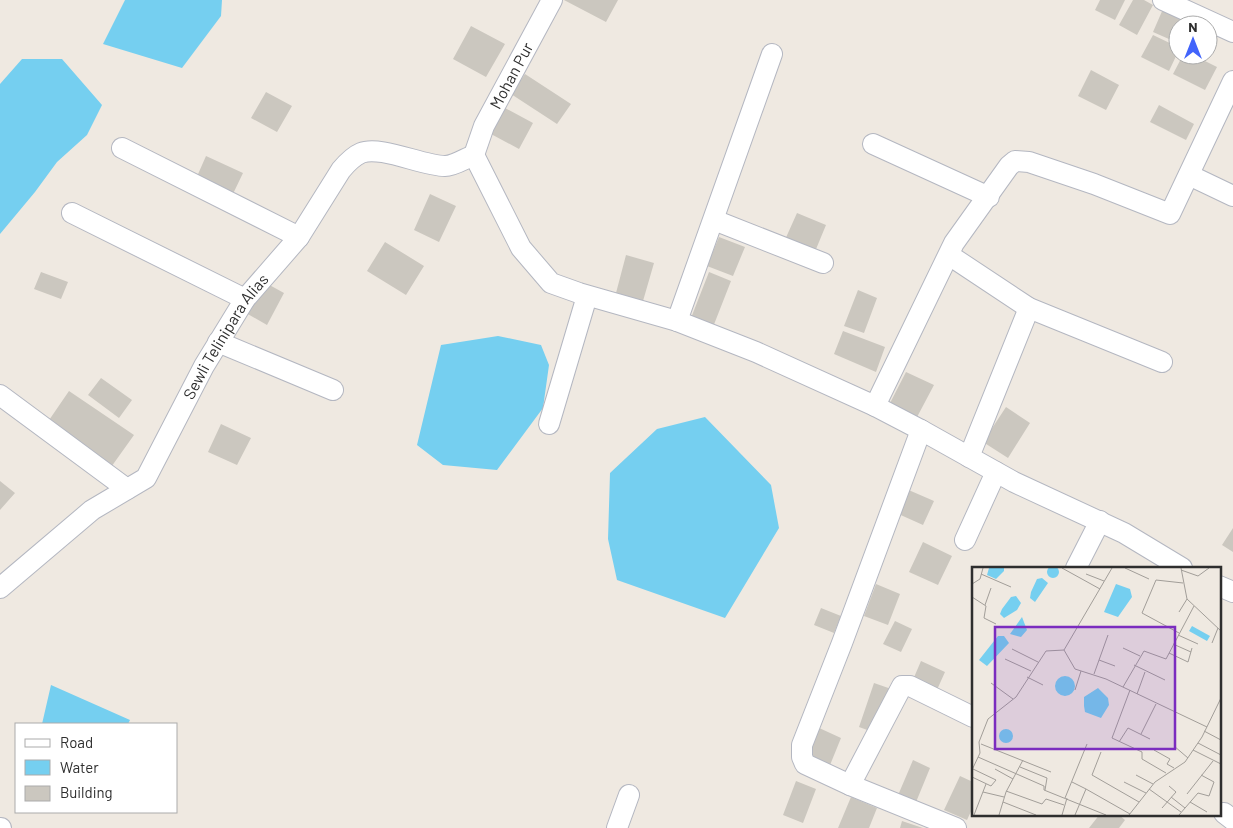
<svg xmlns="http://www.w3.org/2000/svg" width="1233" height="828" viewBox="0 0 1233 828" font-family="Barlow,sans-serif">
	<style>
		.water { fill: #75cff0 }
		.building { fill: #cbc7bf }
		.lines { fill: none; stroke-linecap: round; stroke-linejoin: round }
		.street-casing { stroke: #b4b7c1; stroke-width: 22 }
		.street { stroke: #fff; stroke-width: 20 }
		.labels { text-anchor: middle; stroke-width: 4; stroke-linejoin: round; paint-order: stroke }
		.street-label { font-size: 16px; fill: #2e2e2e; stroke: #fff }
		.inset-road { fill: none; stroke: #a29e99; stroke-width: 1 }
		.view { fill: #7b2cbf; fill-opacity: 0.15; stroke: #7b2cbf; stroke-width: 2.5 }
		.inset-edge { fill: none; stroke: #2e2e2e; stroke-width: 2.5 }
	</style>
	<rect width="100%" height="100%" fill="#efe9e1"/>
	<path class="water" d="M 125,0 L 222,0 L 221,16 L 182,68 L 103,44 Z
		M 22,59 L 62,59 L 102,105 L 87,135 L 57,162 L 35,192 L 0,234 L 0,84 Z
		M 498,336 L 541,345 L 549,365 L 543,408 L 497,470 L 443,465 L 417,445 L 441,345 Z
		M 705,417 L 771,485 L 779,528 L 725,618 L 617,580 L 608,539 L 610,473 L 657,429 Z
		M 51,685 L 130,720 L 128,724 L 42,724 Z"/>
	<path class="building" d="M 564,0 L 618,0 L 606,22 Z
		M 1100,0 L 1125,0 L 1115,20 L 1095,10 Z
		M 1133,0 L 1144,0 L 1153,5 L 1137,35 L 1119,25 Z
		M 1163,9 L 1190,21 L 1188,25 L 1178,25 L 1178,43 L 1153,32 Z
		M 471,26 L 505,44 L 486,77 L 453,59 Z
		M 1153,35 L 1178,47 L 1178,52 L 1169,71 L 1141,57 Z
		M 1183,55 L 1193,55 L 1217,67 L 1205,90 L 1173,74 Z
		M 1091,70 L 1119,85 L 1106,110 L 1078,96 Z
		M 525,74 L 571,104 L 557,124 L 511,94 Z
		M 266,92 L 292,106 L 277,132 L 251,118 Z
		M 1159,105 L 1194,124 L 1186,140 L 1150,122 Z
		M 505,108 L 533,123 L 519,149 L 491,134 Z
		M 206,156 L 243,173 L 231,198 L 195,181 Z
		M 430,194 L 456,206 L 439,242 L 414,230 Z
		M 797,213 L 826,225 L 814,254 L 784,242 Z
		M 719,237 L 745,247 L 733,276 L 707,266 Z
		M 385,242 L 424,266 L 406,295 L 367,271 Z
		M 626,255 L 654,263 L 643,301 L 616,293 Z
		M 41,272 L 68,282 L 61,299 L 34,289 Z
		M 709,272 L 731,281 L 713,327 L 691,318 Z
		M 264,282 L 284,293 L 267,325 L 246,313 Z
		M 858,290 L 877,298 L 864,333 L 844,326 Z
		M 843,331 L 885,347 L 876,372 L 834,354 Z
		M 906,372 L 934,385 L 916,419 L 889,405 Z
		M 101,378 L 132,400 L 119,418 L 88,395 Z
		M 69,391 L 134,435 L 109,470 L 45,426 Z
		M 1006,407 L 1030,423 L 1008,458 L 983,442 Z
		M 221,424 L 251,438 L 237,465 L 208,452 Z
		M 0,481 L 15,493 L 0,510 Z
		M 904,488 L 934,501 L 923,525 L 894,512 Z
		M 1233,528 L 1233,552 L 1222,545 Z
		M 923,542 L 952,556 L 938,585 L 909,572 Z
		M 876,584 L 900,594 L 888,625 L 864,616 Z
		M 821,608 L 841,616 L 834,633 L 814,625 Z
		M 895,621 L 912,629 L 901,652 L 883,644 Z
		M 921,661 L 945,672 L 936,692 L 912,682 Z
		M 874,683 L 900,692 L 884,736 L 859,727 Z
		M 817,727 L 841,738 L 828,770 L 803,760 Z
		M 913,760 L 930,768 L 914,807 L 896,800 Z
		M 960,776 L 973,782 L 973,807 L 967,820 L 944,810 Z
		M 796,781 L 816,789 L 803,823 L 783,815 Z
		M 851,797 L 877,808 L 869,828 L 838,828 Z
		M 1100,814 L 1118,814 L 1125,820 L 1119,828 L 1089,828 Z
		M 902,821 L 923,828 L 900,828 Z"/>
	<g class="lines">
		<g class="street-casing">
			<g id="street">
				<path d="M 1163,0 L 1233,32"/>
				<path d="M 873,144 L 989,197"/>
				<path d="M 122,148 L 299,237"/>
				<path d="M 474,155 L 521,248 L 551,283 L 579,293 L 677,321 L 756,352 L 875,406 L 921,430 L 1014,482 L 1124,533 L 1182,568"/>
				<path id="s1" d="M 474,155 L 484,126 L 552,0"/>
				<path d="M 1189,175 L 1233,196"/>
				<path d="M 72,213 L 245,299"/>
				<path d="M 714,220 L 823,263"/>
				<path d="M 949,255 L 1029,308 L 1162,362"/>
				<path d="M 677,321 L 772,54"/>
				<path d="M 218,342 L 333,390"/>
				<path d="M 0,395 L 127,489"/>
				<path d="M 875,406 L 954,243 L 1009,166 L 1015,161 L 1029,162 L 1094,184 L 1170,214 L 1233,81"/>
				<path d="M 549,424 L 587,296"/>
				<path d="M 921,430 L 842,643 L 802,745 L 802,757 L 805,764 L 850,785 L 956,828"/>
				<path d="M 969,457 L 1029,308"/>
				<path d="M 965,540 L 996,472"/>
				<path d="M 1076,568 L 1100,521"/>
				<path d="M 1219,586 L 1233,592"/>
				<path id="s2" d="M 0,588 L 92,510 L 146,478 L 204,366 L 245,299 L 299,237 L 341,170 C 346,164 354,156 361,153 C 380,145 423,166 445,166 C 454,166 466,158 474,155"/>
				<path d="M 850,785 L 902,686 L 910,686 L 973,717"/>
				<path d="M 1224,813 L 1233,820"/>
				<path d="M 0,828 L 1,828"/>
				<path d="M 617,828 L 629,795"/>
			</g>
		</g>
		<use href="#street" class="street"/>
	</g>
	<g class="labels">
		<g class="street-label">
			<text dy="6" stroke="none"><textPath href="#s1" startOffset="88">Mohan Pur</textPath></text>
			<text dy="6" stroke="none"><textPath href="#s2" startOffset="346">Sewli Telinipara Alias</textPath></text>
		</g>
	</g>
	<g transform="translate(972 567)">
		<rect width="249" height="249" fill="#efe9e1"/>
		<path d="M75 5a6 6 0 1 1 12 0a6 6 0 1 1-12 0ZM 17,1 L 32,1 L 32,4 L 24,12 L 15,8 ZM 70,11 L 76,16 L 63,35 L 58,31 L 59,25 L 65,12 ZM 144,17 L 158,22 L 160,30 L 146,50 L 132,45 ZM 44,29 L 49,36 L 45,43 L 32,51 L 28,47 L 30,42 L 39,30 ZM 50,50 L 55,63 L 49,70 L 38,67 ZM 220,59 L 238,69 L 235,74 L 217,64 ZM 26,69 L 32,69 L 37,76 L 15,99 L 7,93 ZM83 119a10 10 0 1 1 20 0a10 10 0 1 1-20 0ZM 126,121 L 136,131 L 137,138 L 129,151 L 113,145 L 112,139 L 112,130 ZM27 169a7 7 0 1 1 14 0a7 7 0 1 1-14 0Z" fill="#75cff0"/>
		<path class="inset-road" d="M 90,1 L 128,22M 153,1 L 177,12M 209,1 L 215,32 L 249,64M 209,3 L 226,9 L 237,1M 9,7 L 39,20M 114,7 L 132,14M 0,17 L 8,12 L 11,1M 0,30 L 14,39 L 12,51 L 24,57M 13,38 L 19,21M 207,45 L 215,32M 207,66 L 170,46 L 184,13 L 211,16M 206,68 L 226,77M 240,76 L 246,61M 201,77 L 219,85M 151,81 L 168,89M 40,82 L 66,95M 92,83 L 103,102 L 134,112 L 235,160M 92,83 L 140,1M 197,86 L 216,95 L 220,81M 33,92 L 59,104M 127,93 L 143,99M 162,98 L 193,113M 122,107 L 136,68M 55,110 L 71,118M 19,116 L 41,132M 151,120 L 172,84 L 194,92 L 222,39M 103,123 L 109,104M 158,123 L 140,171 L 170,185 L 170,192 L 194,206M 165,127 L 173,105M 232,164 L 249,173M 169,167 L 184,137M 147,175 L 156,161 L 178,172M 226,176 L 249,188M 9,177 L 79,205M 202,179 L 216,191M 182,183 L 198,192 L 195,197 L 202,201M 221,183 L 249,197M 129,185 L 120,208 L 167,235M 6,190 L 72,219 L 72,223 L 134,248M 48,200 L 75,211 L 73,223M 23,202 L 41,212M 0,203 L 8,186 L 7,175 L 16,152 L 44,130 L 74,84 L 92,83M 164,208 L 181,217M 0,210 L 19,219 L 24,213 L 1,202M 100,215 L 114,222M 152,215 L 174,226M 177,222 L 209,245M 34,224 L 70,237 L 74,232 L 92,238M 11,225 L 32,230M 215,227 L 241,194M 199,230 L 213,241M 93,231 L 115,177M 31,235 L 64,248M 218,235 L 235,245M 190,241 L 204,225 L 197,219M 2,248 L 14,217M 27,248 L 34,225 L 51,193M 90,248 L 95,231M 103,248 L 114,222 L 158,247M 157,248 L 183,215 L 213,195 L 230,170 L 249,131M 207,248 L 226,226 L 237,229 L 242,215 L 229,208"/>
		<path class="view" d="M 23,60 L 203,60 L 203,182 L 23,182 Z"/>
		<rect width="249" height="249" class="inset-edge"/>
	</g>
	<rect x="15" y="723" width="162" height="90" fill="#ffffff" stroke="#ababab"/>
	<rect x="25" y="739" width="25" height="8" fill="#ffffff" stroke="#ababab"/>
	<text x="60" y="748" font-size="15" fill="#2e2e2e">Road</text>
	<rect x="25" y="760" width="25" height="15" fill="#75cff0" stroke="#ababab"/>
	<text x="60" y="773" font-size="15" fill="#2e2e2e">Water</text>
	<rect x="25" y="786" width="25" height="15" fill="#cbc7bf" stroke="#ababab"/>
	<text x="60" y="798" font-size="15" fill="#2e2e2e">Building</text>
	<g transform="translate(1193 40)"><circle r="24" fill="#ffffff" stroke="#ababab"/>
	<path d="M0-4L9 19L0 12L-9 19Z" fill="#4264fb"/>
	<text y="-8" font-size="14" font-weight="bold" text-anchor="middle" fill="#2e2e2e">N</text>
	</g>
</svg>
